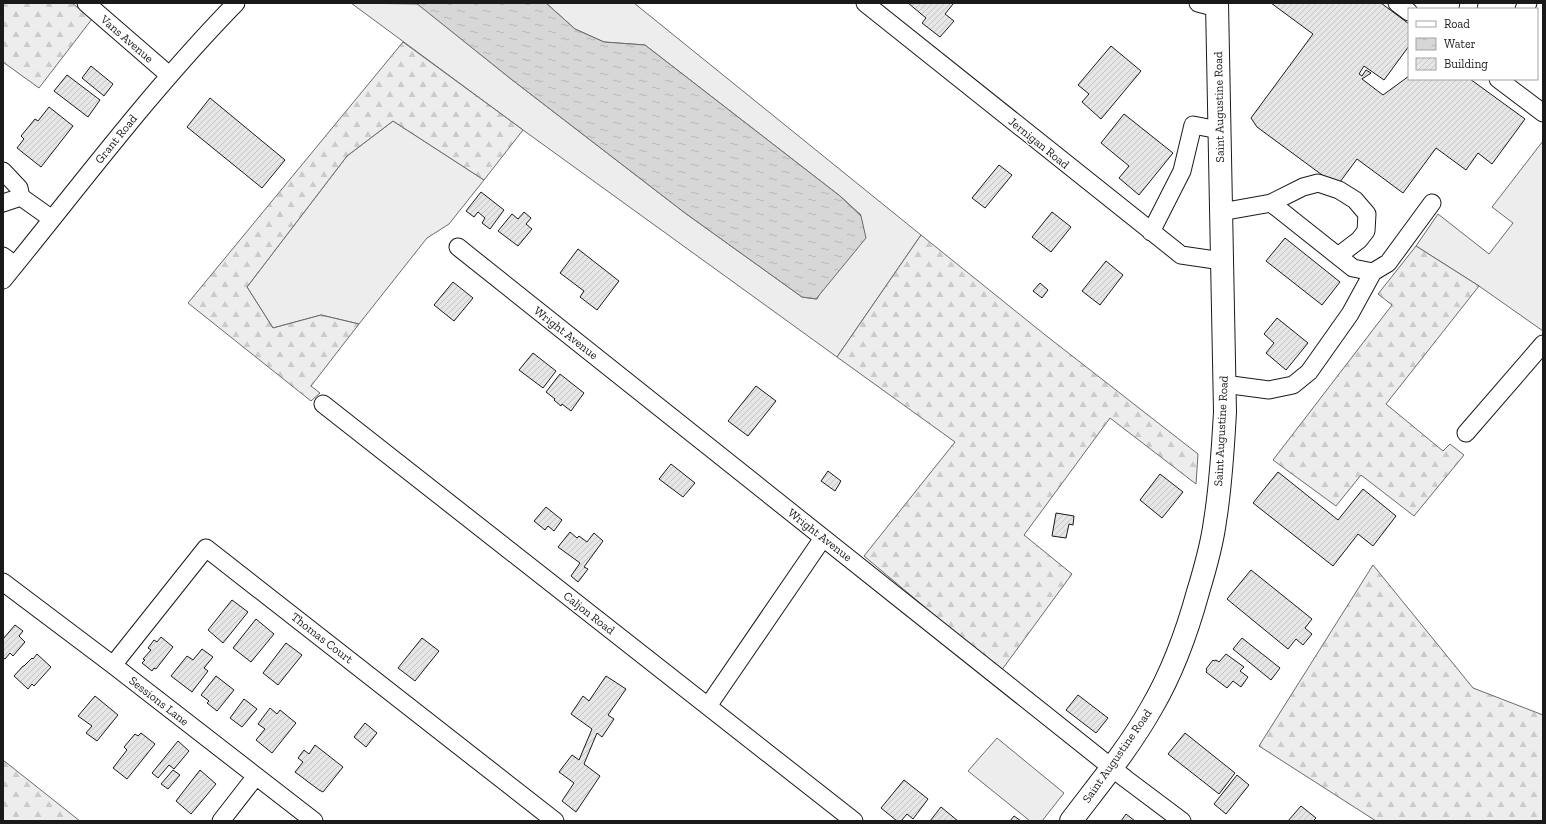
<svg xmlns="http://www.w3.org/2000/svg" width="1546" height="824" viewBox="0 0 1546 824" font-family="'Zilla Slab',serif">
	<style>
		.built { fill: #ededed; stroke: #6a6a6a }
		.forest { fill: url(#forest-firs); stroke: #6a6a6a }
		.water { fill: url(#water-ripples); stroke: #6a6a6a }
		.building { fill: url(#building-hatch); stroke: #1a1a1a }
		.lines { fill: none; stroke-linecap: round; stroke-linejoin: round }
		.minor-casing { stroke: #1a1a1a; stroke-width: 19 }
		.major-casing { stroke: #1a1a1a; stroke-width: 24 }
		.minor { stroke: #fff; stroke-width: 17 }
		.major { stroke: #fff; stroke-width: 22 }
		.labels { text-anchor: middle; stroke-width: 3; stroke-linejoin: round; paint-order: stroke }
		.street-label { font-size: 12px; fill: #1a1a1a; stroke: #fff }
	</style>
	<defs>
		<pattern id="forest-firs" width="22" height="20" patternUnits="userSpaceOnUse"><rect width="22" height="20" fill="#ededed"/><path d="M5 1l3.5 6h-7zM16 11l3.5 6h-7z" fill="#cbcbcb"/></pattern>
		<pattern id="water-ripples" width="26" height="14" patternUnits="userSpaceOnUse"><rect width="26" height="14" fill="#d7d7d7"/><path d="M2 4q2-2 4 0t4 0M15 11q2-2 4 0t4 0" fill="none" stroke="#b8b8b8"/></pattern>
		<pattern id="building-hatch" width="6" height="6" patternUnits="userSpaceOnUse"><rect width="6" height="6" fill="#e6e6e6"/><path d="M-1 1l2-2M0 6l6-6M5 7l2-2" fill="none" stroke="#c5c5c5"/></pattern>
	</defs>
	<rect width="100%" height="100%" fill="#fff"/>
	<path class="built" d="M 351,3 L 418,4 L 511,79 L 685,213 L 802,297 L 817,299 L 861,215 L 840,196 L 645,45 L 604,42 L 575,29 L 546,3 L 634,3 L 921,235 L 837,357 L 523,130 Z
		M 393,121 L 484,180 L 449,224 L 427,238 L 359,324 L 321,315 L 273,328 L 247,287 L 347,156 Z
		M 1543,141 L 1543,331 L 1479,286 L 1416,246 L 1438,214 L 1489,254 L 1513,223 L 1492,207 Z
		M 997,738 L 1064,793 L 1042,821 L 1030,821 L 968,771 Z"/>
	<path class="forest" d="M 3,3 L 72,3 L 92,19 L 39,88 L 3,62 Z
		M 403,42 L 523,130 L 484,180 L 393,121 L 347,156 L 247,287 L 273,328 L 321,315 L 359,324 L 311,386 L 320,393 L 311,401 L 188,303 Z
		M 921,235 L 1044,334 L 1198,454 L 1196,484 L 1110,418 L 1024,535 L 1072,574 L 1001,671 L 864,556 L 955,442 L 837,357 Z
		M 1416,246 L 1479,286 L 1386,404 L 1443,451 L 1450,444 L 1464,455 L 1414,516 L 1361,475 L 1336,506 L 1273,460 L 1392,305 L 1378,294 Z
		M 1373,565 L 1473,688 L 1543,715 L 1543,821 L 1376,821 L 1259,746 Z
		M 3,760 L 80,821 L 3,821 Z"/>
	<path class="water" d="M 416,3 L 546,3 L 575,29 L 604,42 L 645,45 L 840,196 L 861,216 L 866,238 L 816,299 L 802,297 L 685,213 L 511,79 Z"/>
	<path class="building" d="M 908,3 L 952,3 L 953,4 L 945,14 L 954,21 L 940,37 L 922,23 L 926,18 Z
		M 1271,3 L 1381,3 L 1409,24 L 1409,46 L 1384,80 L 1364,66 L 1359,74 L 1362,76 L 1366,70 L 1371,73 L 1362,79 L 1383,95 L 1409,76 L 1409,79 L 1470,79 L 1525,119 L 1492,164 L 1478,153 L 1466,170 L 1436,148 L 1403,193 L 1357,159 L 1337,186 L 1257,127 L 1251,118 L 1313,34 Z
		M 1111,46 L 1141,71 L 1101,119 L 1082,102 L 1089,94 L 1078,85 Z
		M 91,66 L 113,84 L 104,96 L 82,78 Z
		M 67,75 L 100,100 L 88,117 L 54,91 Z
		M 210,98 L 285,160 L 262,188 L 187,127 Z
		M 49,107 L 73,126 L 41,167 L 17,148 L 24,139 L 21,136 L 35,119 L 38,121 Z
		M 1124,114 L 1173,153 L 1139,195 L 1119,178 L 1129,166 L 1101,143 Z
		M 999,165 L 1012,175 L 985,208 L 972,198 Z
		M 481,192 L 504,210 L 490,229 L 482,223 L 485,218 L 478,212 L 474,217 L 466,211 Z
		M 524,212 L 531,218 L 526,224 L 532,229 L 518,246 L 498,231 L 512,214 L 518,219 Z
		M 1052,212 L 1071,227 L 1051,252 L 1032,237 Z
		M 1285,238 L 1340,282 L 1322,305 L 1266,261 Z
		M 578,249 L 619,281 L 597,310 L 580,297 L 584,291 L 560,273 Z
		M 1106,261 L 1123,275 L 1100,305 L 1082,291 Z
		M 453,282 L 473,298 L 454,321 L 434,305 Z
		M 1040,283 L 1048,290 L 1042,298 L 1033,291 Z
		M 1277,318 L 1308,343 L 1286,370 L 1266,353 L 1274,343 L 1264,334 Z
		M 533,353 L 556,371 L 543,388 L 519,370 Z
		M 560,374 L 584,393 L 571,411 L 562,404 L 561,406 L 554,400 L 555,399 L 546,392 Z
		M 756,386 L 776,401 L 748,436 L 728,421 Z
		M 671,464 L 695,483 L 683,497 L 659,479 Z
		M 828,471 L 841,481 L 835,491 L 821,481 Z
		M 1278,472 L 1338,520 L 1363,489 L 1396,516 L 1373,546 L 1358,534 L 1333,566 L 1253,503 Z
		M 1160,474 L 1183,492 L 1162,518 L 1140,500 Z
		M 546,507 L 562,520 L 554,531 L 548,526 L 545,530 L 534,521 Z
		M 1056,513 L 1074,516 L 1073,525 L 1069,524 L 1066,538 L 1052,536 Z
		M 570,532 L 577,538 L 579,536 L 587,542 L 594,533 L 603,541 L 584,567 L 588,569 L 578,582 L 571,576 L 580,563 L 558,547 Z
		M 1251,570 L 1312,619 L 1305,628 L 1312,634 L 1303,645 L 1296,639 L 1288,649 L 1227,599 Z
		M 232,600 L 248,612 L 223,643 L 208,630 Z
		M 256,619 L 274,634 L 251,662 L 233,648 Z
		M 15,625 L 23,631 L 19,636 L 25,642 L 13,656 L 10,653 L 5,659 L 3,658 L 3,639 Z
		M 161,637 L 173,647 L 156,669 L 154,668 L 152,671 L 142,663 L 145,660 L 143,659 L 151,650 L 148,648 L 154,640 L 157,642 Z
		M 422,638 L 439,651 L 415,681 L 398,668 Z
		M 1242,638 L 1280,668 L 1271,680 L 1233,649 Z
		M 286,643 L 302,655 L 278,685 L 263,673 Z
		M 202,649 L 213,657 L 204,668 L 208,671 L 192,692 L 171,676 L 187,656 L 193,660 Z
		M 37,654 L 51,667 L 34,686 L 32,684 L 28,689 L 14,676 L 23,666 L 24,666 L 32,658 L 33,659 Z
		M 1226,654 L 1244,667 L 1240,671 L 1248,677 L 1241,687 L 1233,681 L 1227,688 L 1206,672 L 1207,670 L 1206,669 L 1213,660 L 1214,661 L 1216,660 L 1219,662 Z
		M 216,676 L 234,690 L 217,711 L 207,703 L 209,701 L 201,695 Z
		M 606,676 L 626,689 L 608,715 L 614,719 L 602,737 L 597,733 L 584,764 L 600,776 L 576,812 L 562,801 L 574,783 L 559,772 L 572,755 L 579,760 L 592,729 L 571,714 L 583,696 L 589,701 Z
		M 1078,695 L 1108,718 L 1096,733 L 1066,710 Z
		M 95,696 L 118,715 L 97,741 L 86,733 L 92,726 L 78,716 Z
		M 244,699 L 257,709 L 242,727 L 230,718 Z
		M 270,708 L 277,714 L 280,710 L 296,723 L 272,753 L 256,740 L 265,729 L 258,724 Z
		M 365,723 L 377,733 L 366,747 L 354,737 Z
		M 141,733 L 155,744 L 127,779 L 113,768 L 127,750 L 124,747 L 135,734 L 138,736 Z
		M 1185,733 L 1235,773 L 1219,794 L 1168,754 Z
		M 178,741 L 189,751 L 174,769 L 169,765 L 158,778 L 152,773 Z
		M 315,745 L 343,767 L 323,792 L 319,790 L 295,772 L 303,762 L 298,758 L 304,750 L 309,754 Z
		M 173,770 L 180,775 L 168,789 L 161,784 Z
		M 200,770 L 216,784 L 191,814 L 176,801 Z
		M 1237,775 L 1249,785 L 1226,814 L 1214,804 Z
		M 904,780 L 928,799 L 913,819 L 907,814 L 901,821 L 897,821 L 881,808 Z
		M 1301,806 L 1316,818 L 1313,821 L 1288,821 Z
		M 941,807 L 958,821 L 930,821 Z
		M 1126,814 L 1135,821 L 1121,821 Z
		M 1014,816 L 1021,821 L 1010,821 Z"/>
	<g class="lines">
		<g class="minor-casing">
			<path id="minor" d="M 86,3 L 169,75
				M 865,3 L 1181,255 L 1222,261
				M 1198,3 L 1217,8
				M 1397,3 L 1409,12
				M 1468,9 L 1469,3
				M 1524,9 L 1528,3
				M 1498,79 L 1543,113
				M 3,171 L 19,188 L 21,197 L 52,219
				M 3,203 L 21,197
				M 1271,203 L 1303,187 L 1318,183 L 1339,190 L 1355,200 L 1367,214 L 1366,231 L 1359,240 L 1338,256
				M 1221,212 L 1271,203 L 1353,268 L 1373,272 L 1388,263 L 1432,203
				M 1151,232 L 1182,171 L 1193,125 L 1219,130
				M 458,247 L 1126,779 L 1182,821
				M 3,256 L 15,265
				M 3,280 C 79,187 151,90 236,3
				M 1224,384 L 1269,390 L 1293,385 L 1309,372 L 1350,314 L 1373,272
				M 323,404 L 854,821
				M 1466,433 L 1543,344
				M 3,582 L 113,665 L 314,821
				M 113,665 L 206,548 L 555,821
				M 708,706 L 823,538
				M 221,821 L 256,776"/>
		</g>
		<g class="major-casing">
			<path id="major" d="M 1071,821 C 1099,784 1129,748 1152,707 C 1173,671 1187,632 1198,592 C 1205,569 1212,545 1215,521 C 1221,485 1223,448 1225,412 L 1217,3"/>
		</g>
		<use href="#minor" class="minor"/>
		<use href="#major" class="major"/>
	</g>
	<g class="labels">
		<g class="street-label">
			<text transform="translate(127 39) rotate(41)" y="4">Vans Avenue</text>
			<text transform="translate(1219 107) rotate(-91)" y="4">Saint Augustine Road</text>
			<text transform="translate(116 139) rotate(-51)" y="4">Grant Road</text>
			<text transform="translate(1039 143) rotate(39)" y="4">Jernigan Road</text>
			<text transform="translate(566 333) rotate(38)" y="4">Wright Avenue</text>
			<text transform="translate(1221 431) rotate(-87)" y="4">Saint Augustine Road</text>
			<text transform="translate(820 535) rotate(38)" y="4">Wright Avenue</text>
			<text transform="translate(589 613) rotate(38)" y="4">Caljon Road</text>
			<text transform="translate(322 638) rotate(38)" y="4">Thomas Court</text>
			<text transform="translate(159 701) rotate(38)" y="4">Sessions Lane</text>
			<text transform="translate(1117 756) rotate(-55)" y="4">Saint Augustine Road</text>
		</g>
	</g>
	<rect width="1546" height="824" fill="none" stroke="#1a1a1a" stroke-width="8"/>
	<rect x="1408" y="8" width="130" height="72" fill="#ffffff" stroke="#a3a3a3"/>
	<rect x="1416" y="21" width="20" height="6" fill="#ffffff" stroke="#a3a3a3"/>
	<text x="1444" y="28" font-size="12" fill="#1a1a1a">Road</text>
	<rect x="1416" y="38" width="20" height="12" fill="url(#water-ripples)" stroke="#a3a3a3"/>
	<text x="1444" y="48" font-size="12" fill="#1a1a1a">Water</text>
	<rect x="1416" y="58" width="20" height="12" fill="url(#building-hatch)" stroke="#a3a3a3"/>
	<text x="1444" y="68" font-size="12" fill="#1a1a1a">Building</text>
</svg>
